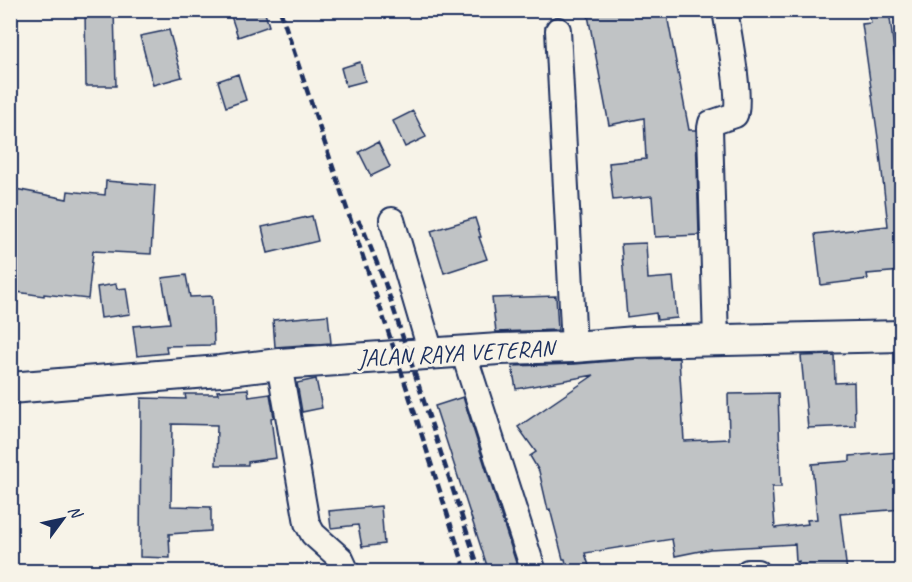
<svg xmlns="http://www.w3.org/2000/svg" width="912" height="582" viewBox="0 0 912 582" font-family="Caveat,sans-serif">
	<style>
		.building { fill: #c0c3c5; stroke: #1b2f5e; stroke-width: 1.5 }
		.lines { fill: none; stroke-linecap: round; stroke-linejoin: round }
		.minor-casing { stroke: #1b2f5e; stroke-width: 28 }
		.tertiary-casing { stroke: #1b2f5e; stroke-width: 34 }
		.minor { stroke: #f7f3e8; stroke-width: 24 }
		.tertiary { stroke: #f7f3e8; stroke-width: 30 }
		.rail { stroke: #1b2f5e; stroke-width: 4.5; stroke-dasharray: 9 4.5; stroke-linecap: butt }
		.labels { text-anchor: middle; stroke-width: 5; stroke-linejoin: round; paint-order: stroke }
		.street-label { font-size: 24px; fill: #1b2f5e; stroke: #f7f3e8 }
	</style>
	<rect width="100%" height="100%" fill="#f7f3e8"/>
	<filter id="ink" filterUnits="userSpaceOnUse"><feTurbulence type="fractalNoise" baseFrequency=".0167" numOctaves="2"/><feDisplacementMap in="SourceGraphic" scale="12" xChannelSelector="R" yChannelSelector="G"/><feConvolveMatrix kernelMatrix="1 2 1 2 8 2 1 2 1" color-interpolation-filters="sRGB"/></filter>
	<g filter="url(#ink)">
		<path class="building" d="M 85,10 L 114,10 L 116,86 L 86,86 Z
			M 248,10 L 264,10 L 269,26 L 238,37 L 231,16 Z
			M 587,10 L 666,10 L 689,130 L 696,130 L 699,235 L 655,237 L 652,196 L 613,200 L 609,163 L 646,159 L 644,118 L 609,125 Z
			M 869,10 L 889,10 L 896,67 L 902,66 L 902,271 L 867,274 L 868,279 L 821,285 L 815,234 L 888,226 L 879,145 L 862,24 L 871,23 Z
			M 169,30 L 182,77 L 153,85 L 140,36 Z
			M 360,62 L 365,81 L 346,86 L 341,68 Z
			M 238,74 L 246,100 L 226,107 L 218,81 Z
			M 413,111 L 426,137 L 405,147 L 393,121 Z
			M 378,142 L 390,167 L 371,176 L 359,152 Z
			M 106,181 L 155,185 L 151,254 L 93,251 L 88,299 L 44,294 L 44,296 L 10,291 L 13,263 L 10,262 L 10,188 L 67,199 L 68,191 L 105,195 Z
			M 312,216 L 318,241 L 268,253 L 262,227 Z
			M 475,218 L 481,237 L 479,237 L 487,259 L 444,273 L 431,231 Z
			M 646,243 L 648,279 L 673,277 L 677,318 L 657,320 L 656,313 L 627,317 L 621,244 Z
			M 186,275 L 190,297 L 212,296 L 214,345 L 166,346 L 167,353 L 137,356 L 133,326 L 170,323 L 162,278 Z
			M 116,284 L 117,289 L 126,288 L 130,314 L 101,318 L 97,287 Z
			M 556,296 L 558,330 L 496,332 L 492,298 Z
			M 328,315 L 331,343 L 275,347 L 273,320 Z
			M 834,355 L 835,383 L 854,382 L 855,426 L 808,428 L 801,356 Z
			M 679,358 L 684,441 L 729,439 L 728,394 L 778,393 L 781,487 L 772,487 L 775,528 L 808,524 L 807,520 L 817,519 L 812,464 L 850,461 L 850,456 L 898,452 L 902,479 L 902,509 L 840,514 L 847,572 L 800,572 L 799,561 L 796,562 L 795,544 L 710,549 L 675,556 L 672,539 L 585,553 L 591,572 L 568,572 L 565,559 L 563,559 L 550,509 L 548,510 L 539,471 L 530,456 L 536,452 L 518,427 L 594,375 L 516,389 L 512,366 L 575,364 L 637,359 Z
			M 316,379 L 322,408 L 302,412 L 297,383 Z
			M 248,389 L 249,397 L 270,394 L 274,417 L 271,418 L 276,458 L 248,462 L 248,465 L 216,465 L 217,425 L 172,424 L 171,506 L 211,507 L 211,531 L 169,534 L 170,558 L 140,557 L 141,398 L 186,399 L 185,394 L 218,394 L 217,391 Z
			M 463,397 L 519,572 L 489,572 L 435,406 Z
			M 381,506 L 384,544 L 362,547 L 358,525 L 331,528 L 329,511 Z"/>
		<g class="lines">
			<g class="minor-casing">
				<path id="minor" d="M 558,30 L 574,347
					M 392,220 L 431,353
					M 716,341 L 710,128 L 711,123 L 735,115 C 742,101 728,29 725,10
					M 463,351 L 534,572
					M 279,364 L 307,523 L 313,534 L 341,559 L 347,572
					M 748,572 L 757,572"/>
			</g>
			<g class="tertiary-casing">
				<path id="tertiary" d="M 10,388 L 220,371 L 279,364 L 499,349 L 574,347 L 636,342 L 902,336"/>
			</g>
			<use href="#minor" class="minor"/>
			<use href="#tertiary" class="tertiary"/>
			<path class="rail" d="M 280,10 L 396,355 L 466,572
				M 358,220 L 364,231 L 385,283 L 480,572"/>
		</g>
	</g>
	<g class="labels">
		<g class="street-label">
			<text transform="translate(456 353) rotate(-3)" y="8">JALAN RAYA VETERAN</text>
		</g>
	</g>
	<rect width="912" height="582" fill="none" stroke="#f7f3e8" stroke-width="36"/>
	<rect x="18" y="18" width="876" height="546" fill="none" stroke="#1b2f5e" stroke-width="2" filter="url(#ink)"/>
	<g transform="translate(63 519) rotate(57)" stroke="#f7f3e8" stroke-width="4.5" paint-order="stroke">
	<path d="M0-4.5L10 22L0 15L-10 22Z" fill="#1b2f5e"/>
	<text y="-9" font-size="16" font-weight="bold" text-anchor="middle" fill="#1b2f5e">N</text>
	</g>
</svg>
